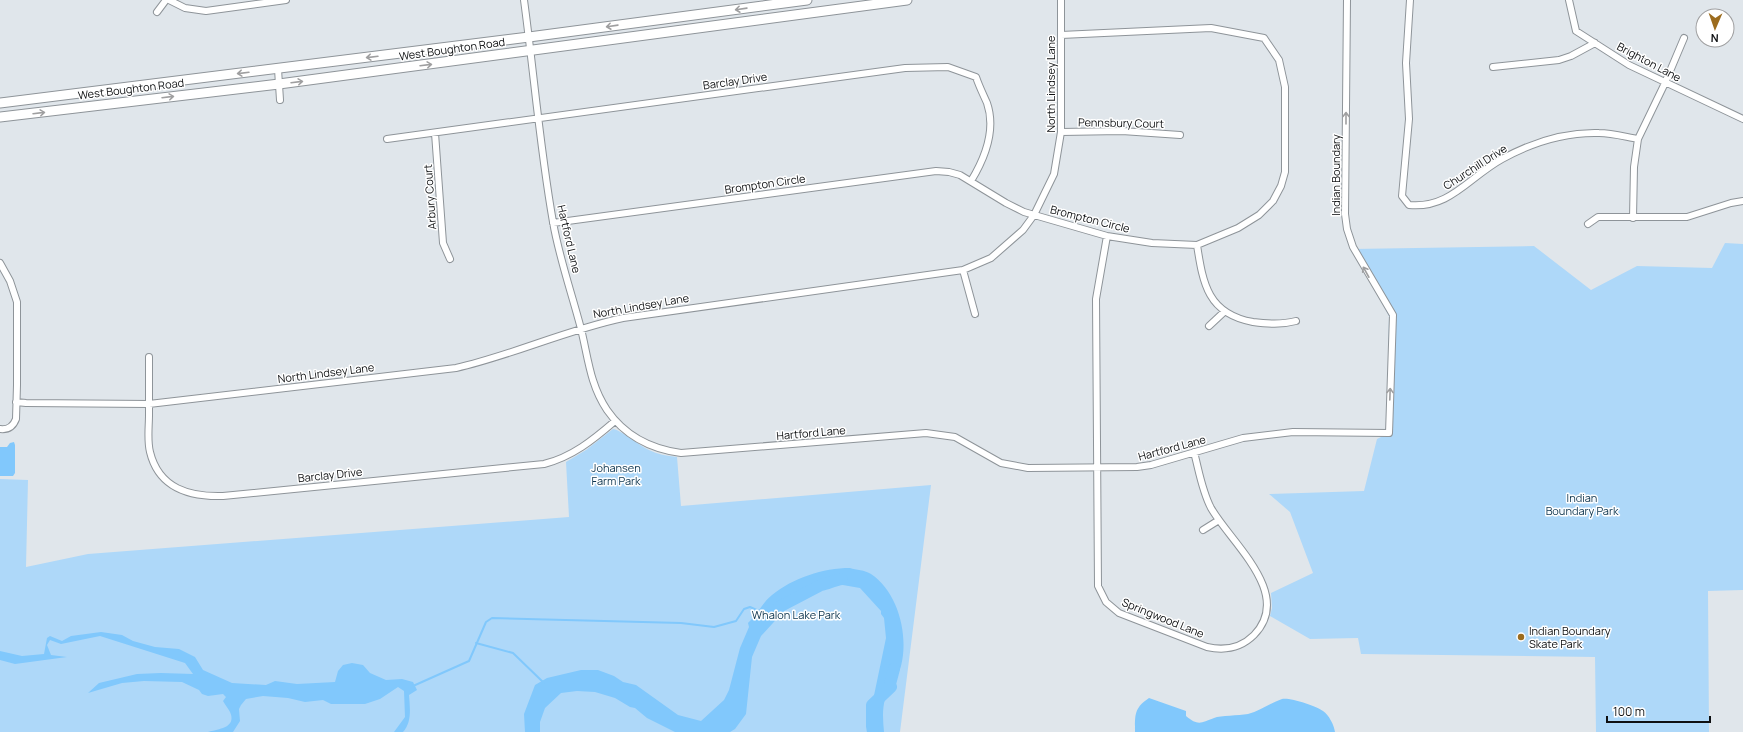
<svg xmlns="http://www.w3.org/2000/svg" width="1743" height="732" viewBox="0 0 1743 732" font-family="Manrope,sans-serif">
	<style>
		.green { fill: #aed8f9 }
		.water { fill: #81c8fc }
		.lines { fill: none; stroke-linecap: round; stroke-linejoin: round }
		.stream { stroke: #81c8fc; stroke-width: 2 }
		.river { stroke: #81c8fc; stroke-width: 12 }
		.street-casing { stroke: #8e9499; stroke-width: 8 }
		.secondary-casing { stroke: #8e9499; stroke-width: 11 }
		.street { stroke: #fff; stroke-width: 6 }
		.secondary { stroke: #fff; stroke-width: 9 }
		.oneway { stroke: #9f9fa0 }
		.poi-dot { fill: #9c6c1e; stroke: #fff; stroke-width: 1.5 }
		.labels { text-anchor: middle; stroke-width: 3; stroke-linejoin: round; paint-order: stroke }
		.street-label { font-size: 11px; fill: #0e1012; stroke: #fff }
		.park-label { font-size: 11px; fill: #0c344e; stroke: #fff }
		.poi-label { font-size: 11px; fill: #0e1012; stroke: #fff; text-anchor: start }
	</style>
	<rect width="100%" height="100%" fill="#e0e6eb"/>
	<path class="green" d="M 1725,243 L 1743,244 L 1743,590 L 1708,591 L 1709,732 L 1596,732 L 1595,657 L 1361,654 L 1358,638 L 1310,639 L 1270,616 L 1272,608 L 1271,593 L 1313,573 L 1290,512 L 1269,494 L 1364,491 L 1377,439 L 1389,433 L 1390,380 L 1388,380 L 1389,316 L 1352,249 L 1534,246 L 1591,290 L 1637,266 L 1712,268 Z
		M 613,429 C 619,429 640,446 649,450 C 657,454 667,456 677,457 L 681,506 L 931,485 L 900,732 L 0,732 L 0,479 L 28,480 L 26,567 L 88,554 L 569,517 L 566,462 L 586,450 Z"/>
	<path class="water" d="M 14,442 L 15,445 L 15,473 L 13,476 L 0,476 L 0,447 L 7,447 L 10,443 Z
		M 850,568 C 856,570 865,570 871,574 C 898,592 909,635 901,666 C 900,671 895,677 892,683 L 890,684 C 891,690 886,693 885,699 C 882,710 883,721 884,732 L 873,732 L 872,726 L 872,705 L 886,638 L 884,618 L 881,614 L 881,611 L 860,588 L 837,584 L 833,580 L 827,584 L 821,585 L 794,600 L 761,636 L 752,657 L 746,714 L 735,729 L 730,732 L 675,732 L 647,718 L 635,708 L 630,707 L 615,698 L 595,692 L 577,691 L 561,693 L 545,708 L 540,722 L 540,732 L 525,732 L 524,714 L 535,685 L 547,678 L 581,670 L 598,670 L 614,676 L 623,682 L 636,685 L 678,715 L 701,721 L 724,700 L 729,690 L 740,648 L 749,627 L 748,623 C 757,615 762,603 772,595 C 793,578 823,568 850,568 Z
		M 101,632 L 122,635 L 133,641 L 155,647 L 179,649 L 195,657 L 203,670 L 232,683 L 266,685 L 275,681 L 297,684 L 335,682 L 338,671 L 343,665 L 352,663 L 363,665 L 370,673 L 386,680 L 402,679 L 413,682 L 417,690 L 409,695 C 410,708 412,722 403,732 L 394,732 L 405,717 L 404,691 L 398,687 L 380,699 L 365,704 L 331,704 L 323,700 L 305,702 L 288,698 L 263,696 L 246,699 L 241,705 L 239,709 L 240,721 L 233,732 L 208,732 C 218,729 237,728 230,712 C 228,708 225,705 223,701 L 226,697 L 223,694 L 208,696 L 202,694 L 199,690 L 182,682 L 144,681 L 122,683 L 88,693 L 99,683 L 137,674 L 161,673 L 193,674 L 185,663 L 100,636 L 61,644 L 50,640 L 47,645 L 51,655 L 67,657 L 15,664 L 0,660 L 0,651 L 22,656 L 44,654 L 47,638 L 50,636 L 62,641 L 71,636 Z
		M 1149,698 L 1186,711 L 1186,716 C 1198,726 1201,723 1214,718 C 1221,715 1238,716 1248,714 C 1260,711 1270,703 1282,699 C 1289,697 1317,706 1323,711 C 1329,715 1334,725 1335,732 L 1135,732 C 1135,715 1134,708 1149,698 Z"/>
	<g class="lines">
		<path class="stream" d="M 476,643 L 513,653 L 544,683
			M 413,686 L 469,661 L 486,622 L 492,618 L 681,623 L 714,627 L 736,621 L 744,609 L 750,607 L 759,611"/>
		<path class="river" d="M 779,607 L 821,585 C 828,584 834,580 842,579
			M 873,732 L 872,726 L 872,705 L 891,687 L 890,684 L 894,669"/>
		<g class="street-casing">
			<path id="street" d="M 169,0 L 185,8 L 206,11 L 286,0
				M 524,0 C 534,74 540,149 553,222 C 559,257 571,291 580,325 C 588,355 589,383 607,410 C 625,436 651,449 681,453 L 926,433 L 955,437 L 1001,463 L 1028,468 L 1137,467 L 1151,465 L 1243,438 L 1293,432 L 1389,433 L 1393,315 L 1353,247 L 1347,229 L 1345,214 L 1347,0
				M 1410,0 L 1406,63 L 1409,119 L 1402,196 L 1409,205 C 1450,209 1469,177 1502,159 C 1531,143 1565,132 1599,133 C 1612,133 1626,137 1638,139
				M 1569,0 L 1576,31 L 1629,65 L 1743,119
				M 157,12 L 166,0
				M 1493,67 L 1559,60 L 1571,56 L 1595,43
				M 278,69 L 280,100
				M 1061,132 L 1122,131 L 1180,135
				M 435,133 L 443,243 L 450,259
				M 387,139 L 905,68 L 948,67 L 976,77 C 979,86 983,94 987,103 C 996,129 985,158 971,181
				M 1633,218 L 1634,167 L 1638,139 L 1665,83 L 1684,38
				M 553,223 L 936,171 L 949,172 L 960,175 L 1006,203 L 1024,212 L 1107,236 L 1152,243 L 1197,245 L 1238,228 L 1259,215 L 1273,201 L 1281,186 L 1285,172 L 1285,87 L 1279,60 L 1264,38 L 1211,28 L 1061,35
				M 1588,224 L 1598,217 L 1687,217 L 1731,203 L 1743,201
				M 1107,236 L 1096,299 L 1098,586 L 1106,602 L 1119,613 L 1207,647 C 1225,651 1241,648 1254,635 C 1294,594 1231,543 1211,508 C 1202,491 1199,471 1194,452
				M 1197,245 C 1203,284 1208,314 1253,322 C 1268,324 1281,325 1296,321
				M 0,263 L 10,281 L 17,302 L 17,385 L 16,419 C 13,427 8,430 0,429
				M 963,270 L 975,314
				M 1209,326 L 1224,312
				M 149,357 C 149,376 149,396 149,415 C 149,427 147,440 150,452 C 159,489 190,497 223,496 L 544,464 C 572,457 593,440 615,421
				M 16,402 L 26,403 L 149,404 L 456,368 C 513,355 566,330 623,318 L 963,270 L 991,258 L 1023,230 L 1034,215 L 1054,174 L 1061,132 L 1061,0
				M 1203,530 L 1219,520"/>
		</g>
		<g class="secondary-casing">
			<path id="secondary" d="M 0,103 L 529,37 L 807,0
				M 0,117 L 279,84 L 907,0"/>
		</g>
		<use href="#street" class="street"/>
		<use href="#secondary" class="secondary"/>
	</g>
	<defs><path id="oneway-shaft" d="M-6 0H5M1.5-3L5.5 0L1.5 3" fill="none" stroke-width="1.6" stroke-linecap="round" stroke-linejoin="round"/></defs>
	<g class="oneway">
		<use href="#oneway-shaft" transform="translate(741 9) rotate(172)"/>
		<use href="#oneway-shaft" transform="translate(612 26) rotate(172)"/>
		<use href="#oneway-shaft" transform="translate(372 57) rotate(173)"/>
		<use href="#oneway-shaft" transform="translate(426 65) rotate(-7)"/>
		<use href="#oneway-shaft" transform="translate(243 73) rotate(173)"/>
		<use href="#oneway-shaft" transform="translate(297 82) rotate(-7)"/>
		<use href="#oneway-shaft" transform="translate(168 97) rotate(-7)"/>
		<use href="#oneway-shaft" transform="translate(39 113) rotate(-7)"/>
		<use href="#oneway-shaft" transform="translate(1346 118) rotate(-90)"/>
		<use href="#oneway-shaft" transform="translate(1366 272) rotate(-119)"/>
		<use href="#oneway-shaft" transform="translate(1390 394) rotate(-88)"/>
	</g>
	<circle class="poi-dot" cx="1521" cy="637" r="4"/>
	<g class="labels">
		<g class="street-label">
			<text transform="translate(452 49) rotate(-8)" y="4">West Boughton Road</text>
			<text transform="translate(1649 62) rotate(28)" y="4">Brighton Lane</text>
			<text transform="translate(735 81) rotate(-8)" y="4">Barclay Drive</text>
			<text transform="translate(1051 84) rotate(-90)" y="4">North Lindsey Lane</text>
			<text transform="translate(131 89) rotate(-7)" y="4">West Boughton Road</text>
			<text transform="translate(1121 123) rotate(1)" y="4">Pennsbury Court</text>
			<text transform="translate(1475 167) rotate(-33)" y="4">Churchill Drive</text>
			<text transform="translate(1336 175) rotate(-90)" y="4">Indian Boundary</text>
			<text transform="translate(765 184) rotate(-8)" y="4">Brompton Circle</text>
			<text transform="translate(430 197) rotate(-94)" y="4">Arbury Court</text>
			<text transform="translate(1090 219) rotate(14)" y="4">Brompton Circle</text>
			<text transform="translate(569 239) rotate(77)" y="4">Hartford Lane</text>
			<text transform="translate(641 306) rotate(-10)" y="4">North Lindsey Lane</text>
			<text transform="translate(326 373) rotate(-7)" y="4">North Lindsey Lane</text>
			<text transform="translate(811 433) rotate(-5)" y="4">Hartford Lane</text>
			<text transform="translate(1172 448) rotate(-15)" y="4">Hartford Lane</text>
			<text transform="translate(330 475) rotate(-6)" y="4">Barclay Drive</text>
			<text transform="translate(1163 618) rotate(22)" y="4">Springwood Lane</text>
		</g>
		<g class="park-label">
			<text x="616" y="472">Johansen<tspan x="616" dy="13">Farm Park</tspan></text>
			<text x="1582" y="502">Indian<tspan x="1582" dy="13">Boundary Park</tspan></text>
			<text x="796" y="619">Whalon Lake Park</text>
		</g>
		<g class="poi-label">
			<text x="1529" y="635">Indian Boundary<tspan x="1529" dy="13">Skate Park</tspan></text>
		</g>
	</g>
	<g transform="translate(1715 28) rotate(182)"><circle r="19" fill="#ffffff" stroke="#9f9fa0"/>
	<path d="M0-3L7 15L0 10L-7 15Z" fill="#9c6c1e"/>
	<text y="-6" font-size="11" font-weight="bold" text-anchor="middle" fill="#0e1012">N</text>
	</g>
	<path d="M1607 716v6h103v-6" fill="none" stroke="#0e1012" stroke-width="2"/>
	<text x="1613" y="716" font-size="12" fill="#0e1012" stroke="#ffffff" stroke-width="3" paint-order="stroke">100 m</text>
</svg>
